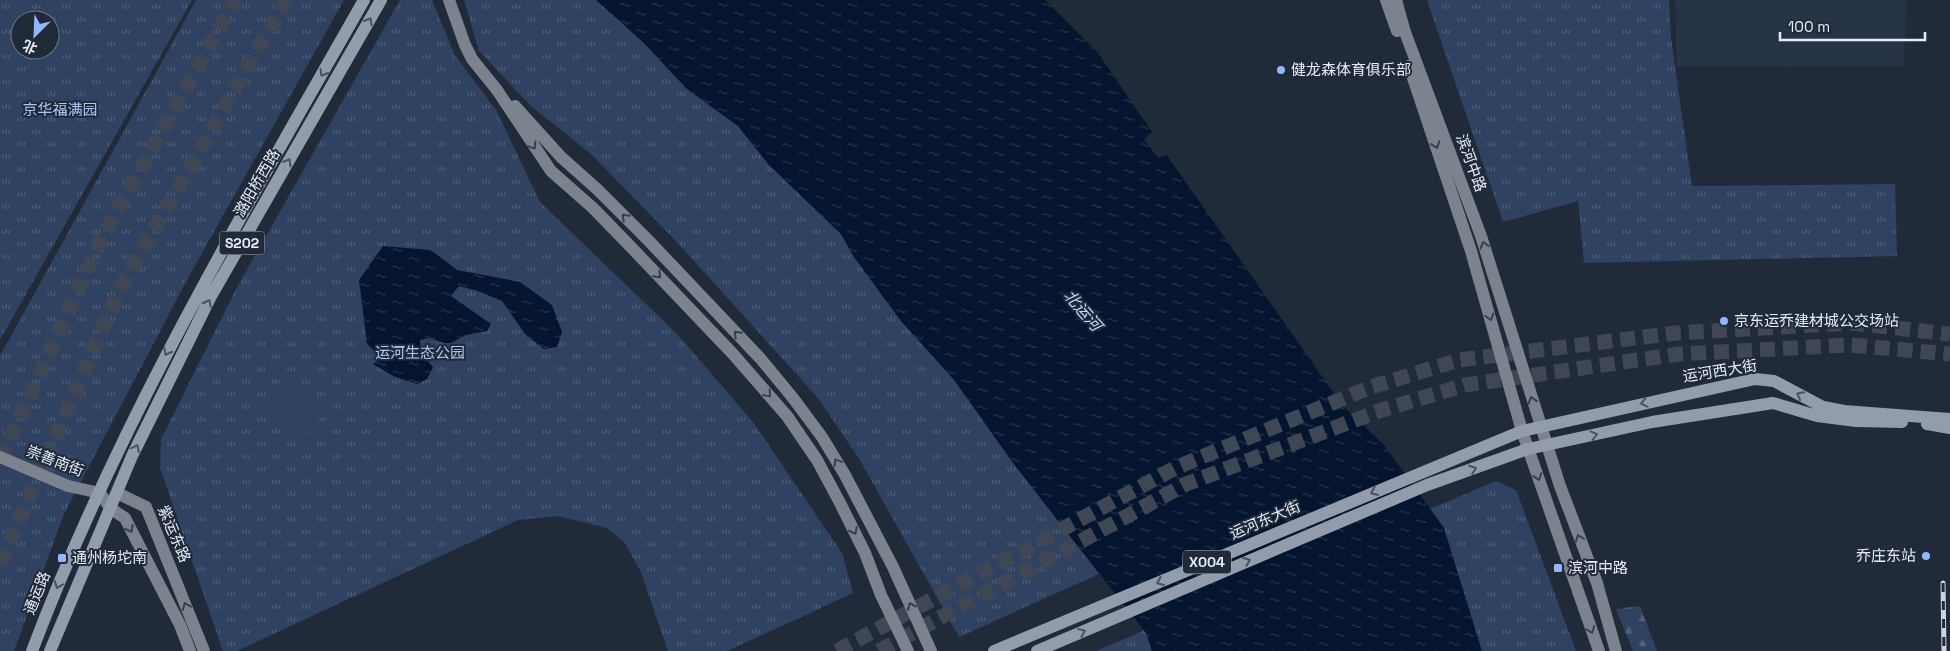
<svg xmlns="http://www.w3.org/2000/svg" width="1950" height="651" viewBox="0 0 1950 651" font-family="'Space Grotesk','Noto Sans SC',sans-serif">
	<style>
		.built { fill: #273347 }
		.grass { fill: url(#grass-tufts); fill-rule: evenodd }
		.forest { fill: url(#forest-firs) }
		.pitch { fill: #304261 }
		.water { fill: url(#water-ripples) }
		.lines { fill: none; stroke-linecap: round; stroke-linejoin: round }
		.highway-tunnel { stroke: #3f4755; stroke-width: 15; stroke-dasharray: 15 8; stroke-linecap: butt }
		.secondary { stroke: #7c838f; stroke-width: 12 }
		.primary { stroke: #939cac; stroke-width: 12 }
		.rail-casing { stroke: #cdd3de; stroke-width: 5 }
		.rail { stroke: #212a38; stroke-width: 3; stroke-dasharray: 9; stroke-linecap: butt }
		.oneway { stroke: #495261 }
		.oneway2 { stroke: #38404e }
		.poi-dot { fill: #8fb8fd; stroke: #212a38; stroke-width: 2 }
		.labels { text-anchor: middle; stroke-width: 4; stroke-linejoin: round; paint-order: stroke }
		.shield { fill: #212a38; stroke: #acb2be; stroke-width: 1 }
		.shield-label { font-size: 14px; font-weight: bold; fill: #e7edf7 }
		.poi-label { font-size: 15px; fill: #e7edf7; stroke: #212a38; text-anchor: start }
		.park-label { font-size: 15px; fill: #acc7f4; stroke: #212a38 }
		.street-label { font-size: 15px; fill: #e7edf7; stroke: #212a38 }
		.water-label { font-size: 16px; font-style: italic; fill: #c5dafd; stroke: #212a38 }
	</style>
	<defs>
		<pattern id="grass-tufts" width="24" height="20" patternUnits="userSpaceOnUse" patternTransform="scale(1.25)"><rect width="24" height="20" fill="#304261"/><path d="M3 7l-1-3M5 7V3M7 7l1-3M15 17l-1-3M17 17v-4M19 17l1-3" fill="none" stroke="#4e5e78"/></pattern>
		<pattern id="forest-firs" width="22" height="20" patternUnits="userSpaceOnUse" patternTransform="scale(1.25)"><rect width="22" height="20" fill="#304261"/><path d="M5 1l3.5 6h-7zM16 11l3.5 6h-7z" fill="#4e5e78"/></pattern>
		<pattern id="water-ripples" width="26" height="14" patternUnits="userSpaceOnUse" patternTransform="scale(1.25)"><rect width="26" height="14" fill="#05142f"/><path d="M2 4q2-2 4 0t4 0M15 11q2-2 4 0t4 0" fill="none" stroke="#29364e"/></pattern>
	</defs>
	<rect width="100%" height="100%" fill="#212a38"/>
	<path class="built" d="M 1675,0 L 1906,0 L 1904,66 L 1677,67 Z"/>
	<path class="grass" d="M 0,0 L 192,0 L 0,340 ZM 20,20 L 50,20 L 50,50 L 20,50 Z
		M 196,0 L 344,0 L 188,278 L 64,514 L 14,651 L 0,651 L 0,356 Z
		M 400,0 L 432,0 L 454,54 L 496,110 L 540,202 L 678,335 L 753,422 L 842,553 L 853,593 L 727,651 L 668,651 L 640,570 L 624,542 L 607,528 L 558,516 L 518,520 L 237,651 L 223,651 L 160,468 L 161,439 L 236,289 Z
		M 464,0 L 596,0 L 644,43 L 687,89 L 738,126 L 769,165 L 841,234 L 854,257 L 901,321 L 955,381 L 1013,463 L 1099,574 L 959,637 L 860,460 L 818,398 L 675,240 L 591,154 L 531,106 L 479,51 Z
		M 1427,0 L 1669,0 L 1671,38 L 1692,186 L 1895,184 L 1897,256 L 1584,263 L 1578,201 L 1503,222 Z
		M 1496,481 L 1516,490 L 1576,651 L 1096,651 Z"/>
	<path class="forest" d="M 1640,606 L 1657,651 L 1633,651 L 1616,609 Z"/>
	<path class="pitch" d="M 287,373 L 329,409 L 298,444 L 257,409 Z"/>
	<path class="water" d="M 596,0 L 1045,0 L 1098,53 L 1152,132 L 1144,139 L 1158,158 L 1166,154 L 1342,405 L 1384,445 L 1444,528 L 1482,651 L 1152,651 L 1146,633 L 1013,463 L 955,381 L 901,321 L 854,257 L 841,234 L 769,165 L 738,126 L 687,89 L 644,43 Z
		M 383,246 L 431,250 L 457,270 L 520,282 L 552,305 L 562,332 L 557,347 L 544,349 L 525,334 L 502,301 L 478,291 L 459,286 L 451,296 L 491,324 L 487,331 L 466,335 L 451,343 L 444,343 L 430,338 L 420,340 L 421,353 L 433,367 L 427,379 L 417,384 L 393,376 L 373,364 L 382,358 L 367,344 L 359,280 Z"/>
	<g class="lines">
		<path class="highway-tunnel" d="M 0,460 L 102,238 L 235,0
			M 0,564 L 120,289 L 286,0
			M 837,651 L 1175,468 L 1371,387 L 1459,360 L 1676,333 L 1851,323 L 1950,334
			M 879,651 L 1186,484 L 1379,411 L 1465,385 L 1679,354 L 1850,345 L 1950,354"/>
		<path class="secondary" d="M 449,0 L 465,45 L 472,59 L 497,90 L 551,171 L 593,208 L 630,246 L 733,354 L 787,416 L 817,460 L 839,501 L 865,553 L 881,595 L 908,651
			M 1386,0 L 1397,31
			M 1396,0 L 1405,32 L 1481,236 L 1560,486 L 1597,583 L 1616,651
			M 1409,66 L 1471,251 L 1522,431 L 1599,651
			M 515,106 L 561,157 L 598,190 L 648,240 L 760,358 L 793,398 L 822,437 L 845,475 L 893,567 L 931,651
			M 0,457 L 68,486 L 100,493 L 110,508 L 125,518 L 180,625 L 190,651
			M 117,493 L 146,507 L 204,651"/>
		<path class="primary" d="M 1927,424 L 1950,428
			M 32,651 C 119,421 243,213 364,0
			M 50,651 L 132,456 L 210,298 L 381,0
			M 994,651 L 1522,431 L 1755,379 L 1774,381 L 1823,407 L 1844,411 L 1950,419
			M 1037,651 L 1427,485 L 1528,449 L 1652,422 L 1773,403 L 1817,416 L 1856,421 L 1902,422"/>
		<g class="rail-casing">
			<path id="rail" d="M 1943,583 L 1944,651"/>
		</g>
		<use href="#rail" class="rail"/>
	</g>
	<defs><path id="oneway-chevron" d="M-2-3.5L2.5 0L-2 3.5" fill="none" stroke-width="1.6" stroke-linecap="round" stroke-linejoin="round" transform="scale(1.25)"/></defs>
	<g class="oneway">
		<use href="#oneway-chevron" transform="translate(369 21) rotate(-60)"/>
		<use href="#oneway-chevron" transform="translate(323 73) rotate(120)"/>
		<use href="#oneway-chevron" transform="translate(288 162) rotate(-60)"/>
		<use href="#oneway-chevron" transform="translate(208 303) rotate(-63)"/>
		<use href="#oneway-chevron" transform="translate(167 352) rotate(117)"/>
		<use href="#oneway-chevron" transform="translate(1800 395) rotate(-152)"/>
		<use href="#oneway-chevron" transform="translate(1644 403) rotate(167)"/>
		<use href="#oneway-chevron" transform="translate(1594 435) rotate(-14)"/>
		<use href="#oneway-chevron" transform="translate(136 448) rotate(-64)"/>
		<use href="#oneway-chevron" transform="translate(1473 469) rotate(-20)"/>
		<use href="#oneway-chevron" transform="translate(1374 492) rotate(157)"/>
		<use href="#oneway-chevron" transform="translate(1247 561) rotate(-23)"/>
		<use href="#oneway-chevron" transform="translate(1160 582) rotate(157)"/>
		<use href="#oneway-chevron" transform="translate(58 585) rotate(112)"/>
		<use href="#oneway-chevron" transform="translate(1082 632) rotate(-23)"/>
	</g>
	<g class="oneway2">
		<use href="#oneway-chevron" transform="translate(1436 145) rotate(71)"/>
		<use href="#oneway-chevron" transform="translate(533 146) rotate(58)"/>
		<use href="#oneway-chevron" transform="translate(625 217) rotate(-135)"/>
		<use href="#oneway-chevron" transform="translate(1484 245) rotate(-107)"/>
		<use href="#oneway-chevron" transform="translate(658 275) rotate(46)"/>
		<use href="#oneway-chevron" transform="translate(1490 317) rotate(74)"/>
		<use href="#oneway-chevron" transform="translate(737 334) rotate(-134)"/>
		<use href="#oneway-chevron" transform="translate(768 394) rotate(49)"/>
		<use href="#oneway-chevron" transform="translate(1532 400) rotate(-107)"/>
		<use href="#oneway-chevron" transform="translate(837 462) rotate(-121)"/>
		<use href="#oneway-chevron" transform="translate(1538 477) rotate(70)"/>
		<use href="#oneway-chevron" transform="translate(130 529) rotate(63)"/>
		<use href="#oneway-chevron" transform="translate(854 531) rotate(63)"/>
		<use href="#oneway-chevron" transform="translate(1579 538) rotate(-111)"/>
		<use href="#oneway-chevron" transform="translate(186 606) rotate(-112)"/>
		<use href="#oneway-chevron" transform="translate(911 606) rotate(-114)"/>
		<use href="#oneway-chevron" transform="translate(1591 630) rotate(69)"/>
	</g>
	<g class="poi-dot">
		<circle cx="1281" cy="70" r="5"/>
		<circle cx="1724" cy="321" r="5"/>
		<circle cx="1926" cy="556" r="5"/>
		<rect x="57" y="553" width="10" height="10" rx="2.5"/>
		<rect x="1553" y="563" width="10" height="10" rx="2.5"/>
	</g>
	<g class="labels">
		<g class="shield">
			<rect x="219.5" y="231.5" width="45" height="23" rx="4"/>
			<rect x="1183" y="550.5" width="48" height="23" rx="4"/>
		</g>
		<g class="shield-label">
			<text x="242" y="248">S202</text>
			<text x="1207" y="567">X004</text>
		</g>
		<g class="poi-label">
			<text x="1291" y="75">健龙森体育俱乐部</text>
			<text x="1734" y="326">京东运乔建材城公交场站</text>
			<text x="1916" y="561" text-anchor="end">乔庄东站</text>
			<text x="72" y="563">通州杨坨南</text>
			<text x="1568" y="573">滨河中路</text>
		</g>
		<g class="park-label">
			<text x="60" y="115">京华福满园</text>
			<text x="420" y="358">运河生态公园</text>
		</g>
		<g class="street-label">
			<text transform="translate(1471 163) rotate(70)" y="5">滨河中路</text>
			<text transform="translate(257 183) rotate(-60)" y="5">潞阳桥西路</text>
			<text transform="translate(1720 371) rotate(-9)" y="5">运河西大街</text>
			<text transform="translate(55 461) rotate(21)" y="5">崇善南街</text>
			<text transform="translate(1265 520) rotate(-23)" y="5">运河东大街</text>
			<text transform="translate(174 534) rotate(67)" y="5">紫运东路</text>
			<text transform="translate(37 593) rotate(-68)" y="5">通运路</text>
		</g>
		<g class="water-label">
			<text transform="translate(1083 310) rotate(49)" y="6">北运河</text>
		</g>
	</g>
	<g transform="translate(35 35) rotate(204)"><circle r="24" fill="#212a38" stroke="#707884"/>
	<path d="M0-4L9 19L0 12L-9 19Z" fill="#8fb8fd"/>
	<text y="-8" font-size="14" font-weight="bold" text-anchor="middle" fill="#e7edf7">北</text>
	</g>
	<path d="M1780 32v8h145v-8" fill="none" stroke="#e7edf7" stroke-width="2.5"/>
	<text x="1788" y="32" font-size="15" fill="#e7edf7" stroke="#212a38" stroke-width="4" paint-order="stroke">100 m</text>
</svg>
